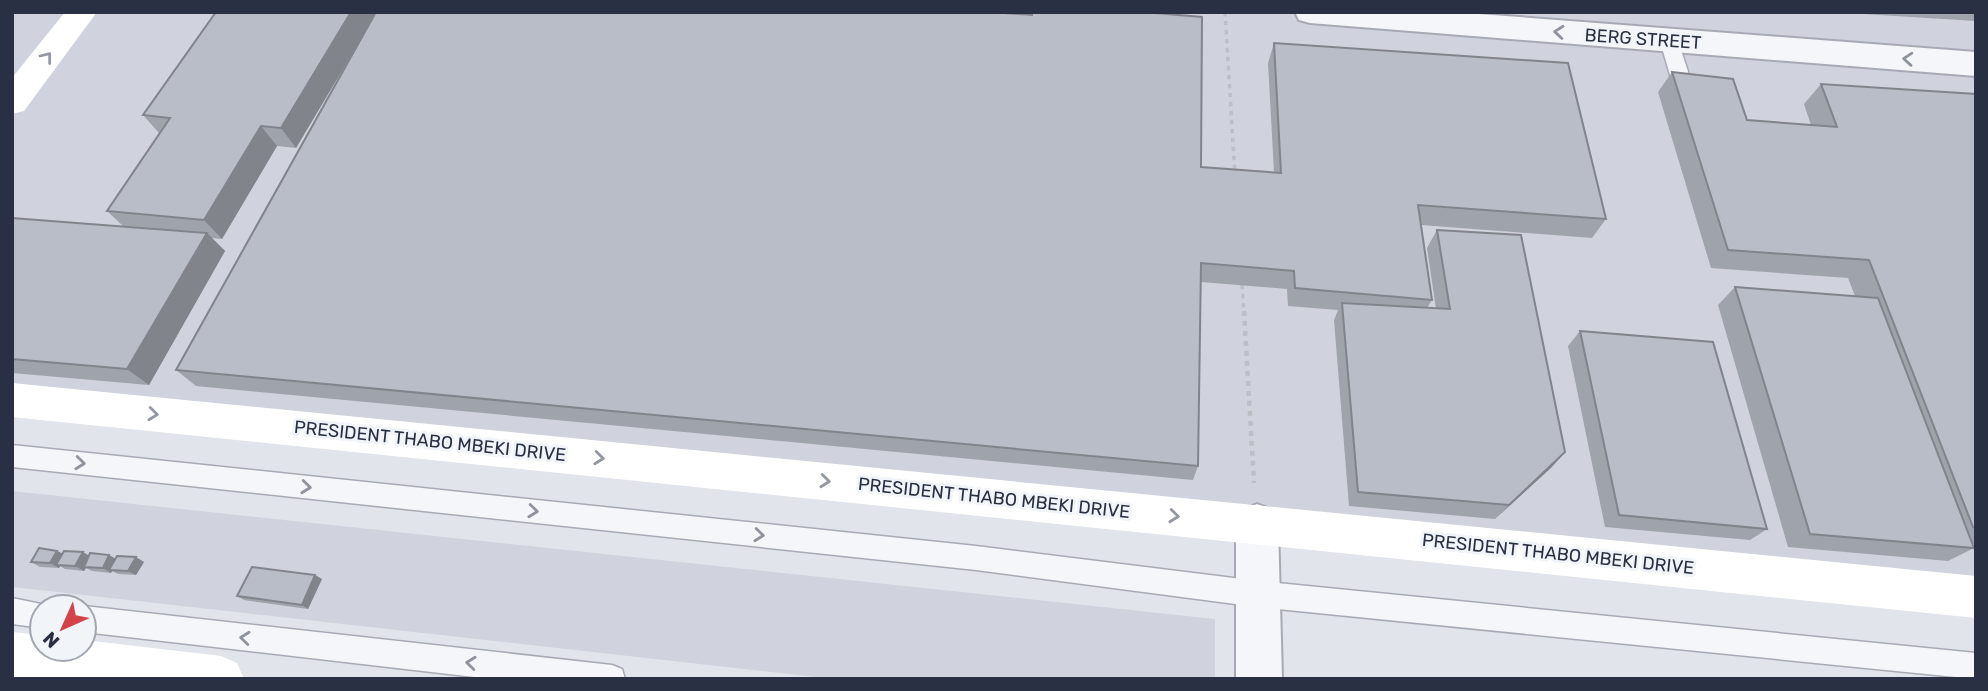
<svg xmlns="http://www.w3.org/2000/svg" width="1988" height="691" viewBox="0 0 1988 691" font-family="Rubik,sans-serif">
	<style>
		.built { fill: #d0d3dd }
		.lines { fill: none; stroke-linecap: round; stroke-linejoin: round }
		.lane-casing { stroke: #a7aab5; stroke-width: 3 }
		.street-casing { stroke: #a7aab5; stroke-width: 4 }
		.path-far1 { stroke: #bcbfc6; stroke-width: 3.5; stroke-dasharray: 4.5 4.5; stroke-linecap: butt }
		.path { stroke: #bcbfc6; stroke-width: 4.5; stroke-dasharray: 5 5; stroke-linecap: butt }
		.lane { fill: #f5f6f9; fill-rule: evenodd }
		.street { fill: #f5f6f9; fill-rule: evenodd }
		.secondary { fill: #fff; fill-rule: evenodd }
		.wall { fill: #9fa3ac }
		.shaded-wall { fill: #82848c }
		.building { fill: #b9bdc8; stroke: #82848c; stroke-width: 2 }
		.oneway { stroke: #8f939e }
		.oneway2 { stroke: #9498a1 }
		.labels { text-anchor: middle; stroke-width: 6; stroke-linejoin: round; paint-order: stroke }
		.street-label { font-size: 18px; fill: #293043; stroke: #f1f4f8 }
	</style>
	<rect width="100%" height="100%" fill="#e2e4eb"/>
	<path class="built" d="M 12,12 L 1976,12 L 1976,578 L 12,385 Z
		M 12,491 L 1215,619 L 1215,679 L 834,679 L 12,587 Z"/>
	<g class="lines">
		<g class="lane-casing">
			<path id="lane" d="M 1669,34 L 1678,41 L 1698,102 L 1695,107 L 1688,109 L 1678,102 L 1660,41 Z
				M 12,445 L 976,546 L 1258,581 L 1976,653 L 1976,679 L 1258,607 L 976,570 L 12,467 Z
				M 12,598 L 51,606 L 42,607 L 42,628 L 12,624 Z
				M 84,606 L 612,665 L 622,669 L 625,679 L 492,679 L 84,632 Z"/>
		</g>
		<g class="street-casing">
			<path id="street" d="M 1295,12 L 1453,12 L 1976,52 L 1976,76 L 1310,23 L 1299,20 Z
				M 1257,504 L 1272,510 L 1278,524 L 1282,679 L 1236,679 L 1236,524 L 1242,510 Z"/>
		</g>
		<path class="path-far1" d="M 1225,12 L 1235,176
			M 1242,285 L 1244,312"/>
		<path class="path" d="M 1244,311 L 1254,483"/>
		<use href="#lane" class="lane"/>
		<use href="#street" class="street"/>
		<path class="secondary" d="M 65,12 L 97,12 L 24,111 L 12,114 L 12,78 Z
			M 12,383 L 1976,576 L 1976,618 L 12,417 Z
			M 12,632 L 42,635 L 42,649 L 84,649 L 84,640 L 221,656 L 237,663 L 244,679 L 12,677 Z"/>
	</g>
	<path class="wall" d="M 216,12 L 990,12 L 1032,15 L 1033,12 L 1143,12 L 1202,17 L 1201,167 L 1274,172 L 1268,63 L 1274,43 L 1568,63 L 1606,219 L 1592,238 L 1421,225 L 1432,300 L 1427,308 L 1436,309 L 1427,248 L 1437,230 L 1521,235 L 1565,452 L 1495,519 L 1349,506 L 1334,320 L 1338,310 L 1288,306 L 1287,289 L 1201,282 L 1198,466 L 1193,480 L 196,386 L 176,370 L 368,27 L 296,148 L 277,146 L 222,239 L 212,238 L 225,251 L 149,385 L 12,373 L 12,218 L 123,226 L 107,211 L 159,133 L 143,115 Z
		M 1862,12 L 1976,12 L 1976,21 L 1863,14 Z
		M 1672,72 L 1747,120 L 1811,125 L 1804,104 L 1821,84 L 1976,94 L 1976,544 L 1973,544 L 1974,548 L 1948,561 L 1788,547 L 1718,305 L 1735,287 L 1855,296 L 1848,278 L 1711,268 L 1658,92 Z
		M 1580,331 L 1767,529 L 1750,540 L 1605,527 L 1568,346 Z
		M 83,552 L 89,556 L 144,562 L 136,575 L 118,574 L 112,571 L 111,573 L 92,571 L 86,568 L 84,571 L 65,569 L 60,566 L 59,568 L 40,567 L 31,562 L 62,553 Z
		M 322,579 L 308,609 L 244,600 L 237,596 Z"/>
	<path class="shaded-wall" d="M 351,12 L 377,12 L 296,148 L 281,128 Z
		M 261,126 L 277,146 L 222,239 L 204,220 Z
		M 207,233 L 225,251 L 149,385 L 127,369 Z
		M 1565,452 L 1551,468 L 1495,519 L 1509,505 Z
		M 57,551 L 66,555 L 56,565 L 60,566 L 59,568 L 50,563 Z
		M 83,552 L 91,557 L 84,567 L 86,568 L 84,571 L 75,566 Z
		M 109,555 L 118,560 L 109,570 L 112,571 L 111,573 L 103,568 Z
		M 136,557 L 144,562 L 136,575 L 128,571 Z
		M 315,575 L 322,579 L 308,609 L 302,605 Z"/>
	<path class="building" d="M 216,12 L 351,12 L 281,128 L 261,126 L 204,220 L 107,211 L 170,118 L 143,115 Z
		M 376,12 L 990,12 L 1032,15 L 1033,12 L 1143,12 L 1202,17 L 1201,167 L 1281,173 L 1274,43 L 1568,63 L 1606,219 L 1418,205 L 1432,300 L 1295,288 L 1294,271 L 1201,263 L 1198,466 L 176,370 Z
		M 1672,72 L 1733,79 L 1747,120 L 1837,127 L 1821,84 L 1976,94 L 1976,528 L 1973,527 L 1869,260 L 1728,250 Z
		M 12,218 L 207,233 L 127,369 L 12,359 Z
		M 1437,230 L 1521,235 L 1565,452 L 1509,505 L 1358,492 L 1342,303 L 1450,309 Z
		M 1735,287 L 1878,298 L 1974,548 L 1810,534 Z
		M 1580,331 L 1713,342 L 1767,529 L 1619,515 Z
		M 39,548 L 57,551 L 50,563 L 31,562 Z
		M 64,551 L 83,552 L 75,566 L 56,565 Z
		M 90,553 L 109,555 L 103,568 L 84,567 Z
		M 117,556 L 136,557 L 128,571 L 109,570 Z
		M 252,567 L 315,575 L 302,605 L 237,596 Z"/>
	<defs><path id="oneway-chevron" d="M-2-3.5L2.5 0L-2 3.5" fill="none" stroke-width="1.6" stroke-linecap="round" stroke-linejoin="round" transform="scale(1.75)"/></defs>
	<g class="oneway">
		<use href="#oneway-chevron" transform="translate(1559 32) rotate(-175)"/>
		<use href="#oneway-chevron" transform="translate(1908 59) rotate(-176)"/>
		<use href="#oneway-chevron" transform="translate(80 463) rotate(6)"/>
		<use href="#oneway-chevron" transform="translate(306 487) rotate(6)"/>
		<use href="#oneway-chevron" transform="translate(533 511) rotate(6)"/>
		<use href="#oneway-chevron" transform="translate(759 535) rotate(6)"/>
		<use href="#oneway-chevron" transform="translate(245 638) rotate(-174)"/>
		<use href="#oneway-chevron" transform="translate(471 663) rotate(-174)"/>
	</g>
	<g class="oneway2">
		<use href="#oneway-chevron" transform="translate(47 57) rotate(-52)"/>
		<use href="#oneway-chevron" transform="translate(153 414) rotate(6)"/>
		<use href="#oneway-chevron" transform="translate(599 458) rotate(6)"/>
		<use href="#oneway-chevron" transform="translate(825 481) rotate(6)"/>
		<use href="#oneway-chevron" transform="translate(1174 516) rotate(6)"/>
	</g>
	<g class="labels">
		<g class="street-label">
			<text transform="translate(1643 39) rotate(4)" y="6">BERG STREET</text>
			<text transform="translate(430 441) rotate(6)" y="6">PRESIDENT THABO MBEKI DRIVE</text>
			<text transform="translate(994 498) rotate(6)" y="6">PRESIDENT THABO MBEKI DRIVE</text>
			<text transform="translate(1558 554) rotate(6)" y="6">PRESIDENT THABO MBEKI DRIVE</text>
		</g>
	</g>
	<rect width="1988" height="691" fill="none" stroke="#293043" stroke-width="28"/>
	<g transform="translate(63 628) rotate(225)"><circle r="33" fill="#f1f4f8" stroke="#a1a6b0" stroke-width="2"/>
	<path d="M0-5L12 26L0 18L-12 26Z" fill="#d4424a"/>
	<text y="-10" font-size="19" font-weight="bold" text-anchor="middle" fill="#293043">N</text>
	</g>
</svg>
